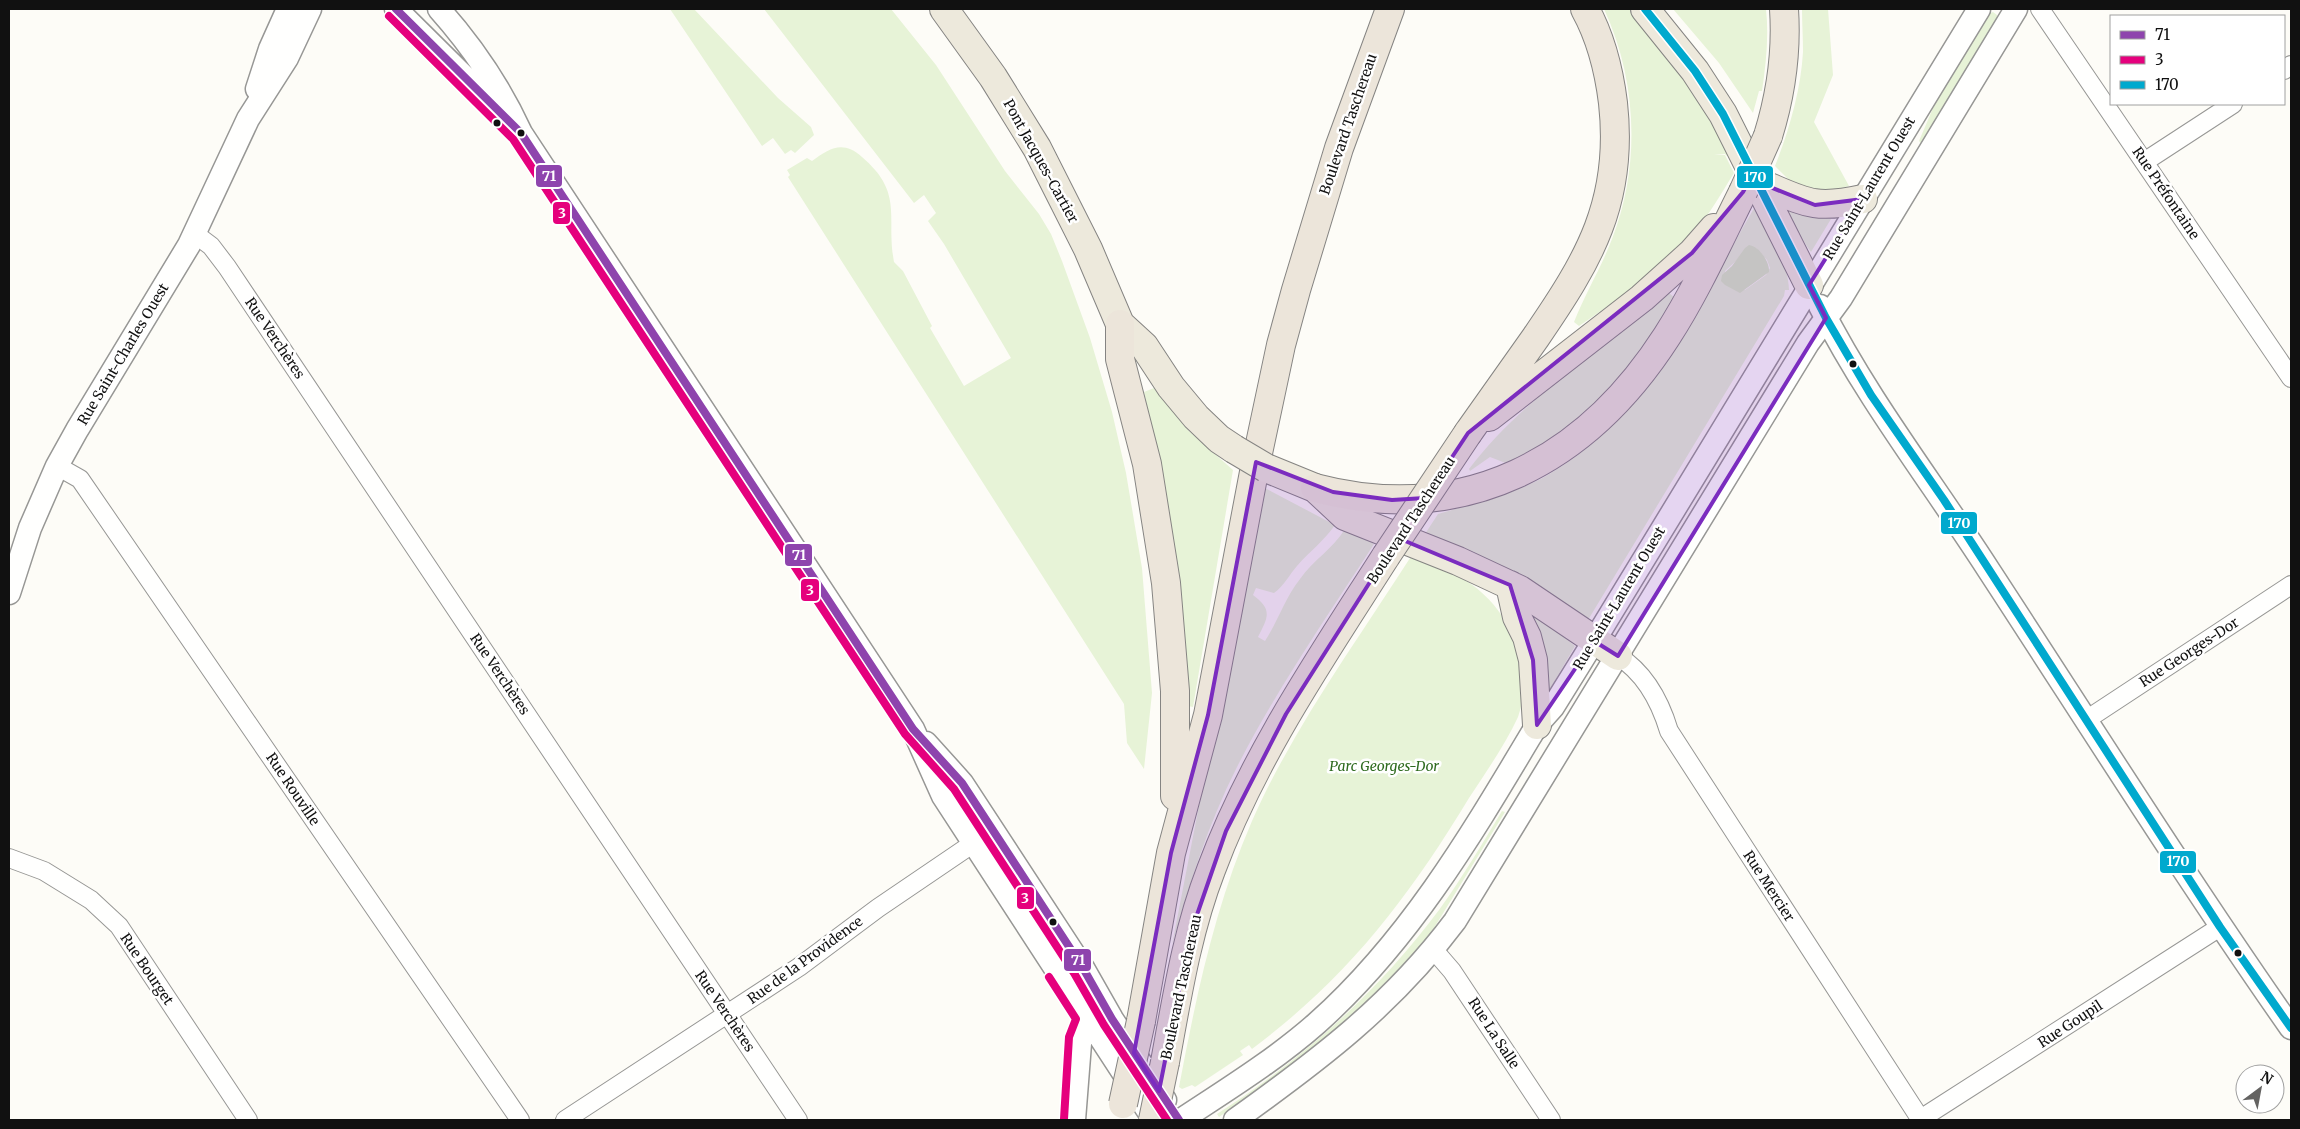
<svg xmlns="http://www.w3.org/2000/svg" width="2300" height="1129" viewBox="0 0 2300 1129" font-family="Merriweather,serif">
	<style>
		.green { fill: #e7f3d7; fill-rule: evenodd }
		.forest { fill: #d8eac5 }
		.lines { fill: none; stroke-linecap: round; stroke-linejoin: round }
		.minor-casing { stroke: #979795; stroke-width: 20 }
		.tertiary-casing { stroke: #979795; stroke-width: 25 }
		.primary-casing { stroke: #858482; stroke-width: 30 }
		.trunk-casing { stroke: #858482; stroke-width: 30 }
		.minor { stroke: #fffffe; stroke-width: 18 }
		.tertiary { stroke: #fffffe; stroke-width: 22 }
		.primary { stroke: #ede9dc; stroke-width: 28 }
		.trunk { stroke: #ece5da; stroke-width: 28 }
		.primary-bridge-casing { stroke: #858482; stroke-width: 30; stroke-linecap: butt }
		.trunk-bridge-casing { stroke: #858482; stroke-width: 30; stroke-linecap: butt }
		.primary-bridge { stroke: #ede9dc; stroke-width: 28 }
		.trunk-bridge { stroke: #ece5da; stroke-width: 28 }
		.bus-1-casing { stroke: #fff; stroke-width: 11 }
		.bus-2-casing { stroke: #fff; stroke-width: 11 }
		.bus-3-casing { stroke: #fff; stroke-width: 11 }
		.bus-1 { stroke: #8e44ad; stroke-width: 8 }
		.bus-2 { stroke: #e5007d; stroke-width: 8 }
		.bus-3 { stroke: #00a9ce; stroke-width: 8 }
		.marked { fill: #7b2cbf; fill-opacity: 0.2; stroke: #7b2cbf; stroke-width: 4; stroke-linejoin: round }
		.bus-dot { fill: #111; stroke: #fff; stroke-width: 2 }
		.labels { text-anchor: middle; stroke-width: 5; stroke-linejoin: round; paint-order: stroke }
		.street-label { font-size: 14px; fill: #111; stroke: #fff }
		.park-label { font-size: 14px; font-style: italic; fill: #2f6b1f; stroke: #fff }
		.line-badge { stroke: #fff; stroke-width: 2 }
		.badge-label { font-size: 14px; text-anchor: middle; font-weight: bold; fill: #fff }
	</style>
	<rect width="100%" height="100%" fill="#fdfcf7"/>
	<path class="green" d="M 670,9 L 694,9 L 778,98 L 811,127 L 814,135 L 795,153 L 791,150 L 785,154 L 773,138 L 762,146 Z
		M 764,9 L 891,9 L 936,65 L 1005,171 L 1039,214 L 1051,234 L 1062,261 L 1090,338 L 1112,412 L 1126,473 L 1142,568 L 1152,693 L 1144,769 L 1127,743 L 1124,704 L 788,177 L 790,175 L 787,170 L 807,158 L 812,161 C 830,148 843,140 862,157 C 904,193 886,216 894,262 L 903,271 L 932,326 L 930,328 L 964,386 L 1011,358 L 944,244 L 928,221 L 936,213 L 924,195 L 914,203 Z
		M 1604,9 L 1635,9 L 1662,43 L 1730,150 L 1727,156 L 1725,154 L 1714,154 L 1725,155 L 1734,173 C 1721,194 1709,215 1693,234 C 1660,270 1619,299 1579,326 L 1574,322 C 1585,294 1601,268 1612,239 C 1641,165 1637,80 1604,9 Z
		M 1673,9 L 1766,9 C 1769,36 1766,64 1762,91 L 1759,91 L 1753,113 L 1719,63 Z
		M 1802,9 L 1828,9 L 1833,75 L 1814,122 L 1849,186 L 1824,193 L 1793,184 L 1775,166 C 1789,131 1801,89 1803,52 C 1803,38 1802,23 1802,9 Z
		M 1993,12 L 1997,15 L 1997,20 L 1921,143 L 1919,141 L 1936,101 L 1988,14 Z
		M 1757,203 C 1769,230 1788,261 1789,290 L 1785,290 L 1784,296 L 1588,620 L 1425,534 L 1438,514 C 1475,503 1512,495 1546,476 C 1654,414 1697,305 1757,203 ZM 1756,248 L 1767,260 L 1770,268 L 1766,275 L 1745,290 L 1729,286 L 1725,271 L 1737,260 Z
		M 1783,208 L 1831,219 L 1811,252 L 1808,248 Z
		M 1669,293 L 1675,298 C 1643,352 1604,404 1551,439 C 1538,449 1522,456 1508,464 L 1490,457 L 1470,471 L 1469,469 C 1523,398 1601,351 1669,293 Z
		M 1154,388 L 1189,431 L 1233,470 L 1193,707 L 1188,706 L 1187,697 L 1184,634 L 1177,564 L 1166,494 L 1144,392 Z
		M 1261,486 L 1335,525 C 1324,541 1310,551 1297,566 C 1289,575 1284,586 1274,593 L 1256,588 L 1253,595 C 1273,610 1268,617 1258,637 L 1265,641 C 1278,621 1285,598 1300,579 C 1313,560 1333,549 1345,529 L 1374,544 C 1327,617 1276,690 1237,767 C 1208,824 1189,885 1172,945 Z
		M 1412,555 C 1430,563 1448,570 1465,580 C 1509,607 1536,666 1518,717 C 1505,745 1486,772 1469,798 C 1407,900 1348,977 1252,1049 L 1249,1045 L 1240,1051 L 1243,1055 L 1195,1087 L 1192,1085 L 1182,1089 L 1179,1087 C 1196,997 1215,906 1252,821 C 1293,728 1357,641 1412,555 Z
		M 1529,609 L 1575,646 L 1544,699 Z
		M 1502,811 L 1505,812 L 1434,928 C 1380,1007 1297,1064 1219,1117 L 1217,1114 C 1303,1059 1378,992 1439,910 C 1462,878 1482,844 1502,811 Z"/>
	<path class="forest" d="M 1749,245 C 1759,246 1770,262 1769,272 L 1740,293 L 1725,285 L 1721,281 L 1722,275 L 1732,266 L 1745,248 Z"/>
	<g class="lines">
		<g class="minor-casing">
			<path id="minor" d="M 2040,9 L 2291,378
				M 2284,70 L 2291,65
				M 2144,162 L 2233,104
				M 195,234 L 211,246 L 227,267 L 798,1120
				M 57,466 L 80,479 L 520,1120
				M 1618,656 C 1645,673 1660,701 1669,731 L 1921,1120
				M 2086,720 L 2291,585
				M 9,858 L 44,871 L 91,900 L 119,926 L 248,1120
				M 1433,949 L 1452,971 L 1551,1120
				M 565,1120 L 799,967 L 878,908 L 984,836
				M 1919,1120 L 2220,927"/>
		</g>
		<g class="tertiary-casing">
			<path id="tertiary" d="M 396,9 L 506,118
				M 439,9 C 472,46 500,87 521,133 L 913,729 L 943,796 L 1154,1120
				M 257,89 L 270,49 L 288,9
				M 1820,306 C 1867,399 1932,482 1988,569 C 2088,722 2186,878 2291,1028
				M 9,593 L 30,528 L 57,466 L 77,430 L 189,245 L 248,119 L 287,58 L 310,9
				M 926,743 L 962,783 L 1083,968 L 1112,1019 L 1165,1100
				M 1074,1120 L 1081,1031 L 1085,1023 L 1098,1014
				M 1181,1120 C 1228,1089 1275,1060 1317,1023 C 1411,939 1473,832 1537,725 L 1553,707 L 1594,641 L 1979,9
				M 1235,1120 C 1319,1060 1392,1005 1455,921 L 1808,343 L 1841,298 L 2016,9"/>
		</g>
		<g class="primary-casing">
			<path id="primary" d="M 944,9 L 993,77 L 1037,148 L 1088,249 L 1120,324 L 1144,346 L 1171,387 L 1196,417 L 1219,439 L 1234,449
				M 1645,9 L 1695,71 L 1723,114 L 1809,285
				M 1760,183 C 1805,202 1813,210 1863,199
				M 1266,468 L 1315,488 L 1345,516 L 1458,561 L 1520,590 L 1618,656
				M 1510,585 L 1517,617 L 1527,637 L 1533,660 L 1537,725"/>
		</g>
		<g class="trunk-casing">
			<path id="trunk" d="M 1768,136 C 1781,94 1787,53 1784,9
				M 1120,324 L 1120,359 L 1147,464 L 1166,583 L 1175,691 L 1175,796
				M 1489,417 L 1642,298 L 1692,253 L 1714,228
				M 1468,433 C 1491,401 1513,369 1536,337 C 1589,260 1624,201 1613,103 C 1609,70 1601,38 1585,9
				M 1315,488 C 1464,527 1586,462 1667,336 C 1696,291 1719,240 1743,192
				M 1141,1021 L 1171,853 L 1208,715 L 1254,472 L 1281,345 L 1296,290 L 1339,148 L 1390,9
				M 1165,1062 C 1177,997 1187,932 1211,870 C 1253,757 1321,658 1386,556"/>
		</g>
		<use href="#minor" class="minor"/>
		<use href="#tertiary" class="tertiary"/>
		<use href="#primary" class="primary"/>
		<use href="#trunk" class="trunk"/>
		<g class="primary-bridge-casing">
			<path id="primary-bridge" d="M 1234,449 L 1266,468"/>
		</g>
		<g class="trunk-bridge-casing">
			<path id="trunk-bridge" d="M 1743,192 L 1768,136
				M 1386,556 L 1468,433
				M 1123,1104 L 1141,1021
				M 1153,1120 L 1165,1062"/>
		</g>
		<use href="#primary-bridge" class="primary-bridge"/>
		<use href="#trunk-bridge" class="trunk-bridge"/>
		<g class="bus-1-casing">
			<path id="bus-1" d="M 396,9 L 521,133 L 913,729 L 962,783 L 1083,968 L 1112,1019 L 1179,1120"/>
		</g>
		<g class="bus-2-casing">
			<path id="bus-2" d="M 389,16 L 513,139 L 905,734 L 954,789 L 1074,973 L 1104,1025 L 1167,1120
				M 1049,977 L 1076,1019 L 1069,1037 L 1064,1119"/>
		</g>
		<g class="bus-3-casing">
			<path id="bus-3" d="M 1645,9 L 1695,71 L 1723,114 L 1826,318 L 1871,395 L 1944,500 L 2220,927 L 2291,1028"/>
		</g>
		<use href="#bus-1" class="bus-1"/>
		<use href="#bus-2" class="bus-2"/>
		<use href="#bus-3" class="bus-3"/>
	</g>
	<path class="marked" d="M 1754,171 L 1760,183 L 1815,205 L 1863,199 L 1809,285 L 1826,318 L 1618,656 L 1594,641 L 1537,725 L 1533,660 L 1510,585 L 1398,538 L 1286,714 L 1226,831 L 1190,935 L 1159,1091 L 1134,1053 L 1171,853 L 1208,715 L 1256,462 L 1333,492 L 1392,500 L 1425,498 L 1468,433 L 1692,253 L 1743,192 Z"/>
	<g class="bus-dot">
		<circle cx="497" cy="123" r="4.5"/>
		<circle cx="521" cy="133" r="4.5"/>
		<circle cx="1853" cy="364" r="4.5"/>
		<circle cx="1053" cy="922" r="4.5"/>
		<circle cx="2238" cy="953" r="4.5"/>
	</g>
	<g class="labels">
		<g class="street-label">
			<text transform="translate(1348 124) rotate(-71)" y="5">Boulevard Taschereau</text>
			<text transform="translate(1041 161) rotate(61)" y="5">Pont Jacques-Cartier</text>
			<text transform="translate(1869 188) rotate(-59)" y="5">Rue Saint-Laurent Ouest</text>
			<text transform="translate(2166 193) rotate(56)" y="5">Rue Préfontaine</text>
			<text transform="translate(275 338) rotate(56)" y="5">Rue Verchères</text>
			<text transform="translate(123 354) rotate(-59)" y="5">Rue Saint-Charles Ouest</text>
			<text transform="translate(1411 520) rotate(-57)" y="5">Boulevard Taschereau</text>
			<text transform="translate(1619 598) rotate(-59)" y="5">Rue Saint-Laurent Ouest</text>
			<text transform="translate(2189 652) rotate(-33)" y="5">Rue Georges-Dor</text>
			<text transform="translate(500 674) rotate(56)" y="5">Rue Verchères</text>
			<text transform="translate(293 789) rotate(56)" y="5">Rue Rouville</text>
			<text transform="translate(1769 886) rotate(57)" y="5">Rue Mercier</text>
			<text transform="translate(805 960) rotate(-36)" y="5">Rue de la Providence</text>
			<text transform="translate(147 969) rotate(56)" y="5">Rue Bourget</text>
			<text transform="translate(1181 987) rotate(-78)" y="5">Boulevard Taschereau</text>
			<text transform="translate(725 1011) rotate(56)" y="5">Rue Verchères</text>
			<text transform="translate(2070 1024) rotate(-33)" y="5">Rue Goupil</text>
			<text transform="translate(1494 1033) rotate(57)" y="5">Rue La Salle</text>
		</g>
		<g class="park-label">
			<text x="1384" y="771">Parc Georges-Dor</text>
		</g>
	</g>
	<g class="line-badge">
		<rect x="535" y="164" width="28" height="24" rx="5" fill="#8e44ad"/>
		<rect x="1736" y="165" width="38" height="24" rx="5" fill="#00a9ce"/>
		<rect x="552" y="201" width="19" height="24" rx="5" fill="#e5007d"/>
		<rect x="1940" y="511" width="38" height="24" rx="5" fill="#00a9ce"/>
		<rect x="784" y="543" width="29" height="24" rx="5" fill="#8e44ad"/>
		<rect x="800" y="578" width="20" height="24" rx="5" fill="#e5007d"/>
		<rect x="2159" y="850" width="38" height="24" rx="5" fill="#00a9ce"/>
		<rect x="1016" y="886" width="19" height="24" rx="5" fill="#e5007d"/>
		<rect x="1063" y="948" width="29" height="24" rx="5" fill="#8e44ad"/>
	</g>
	<g class="badge-label">
		<text x="549" y="181">71</text>
		<text x="1755" y="182">170</text>
		<text x="562" y="218">3</text>
		<text x="1959" y="528">170</text>
		<text x="799" y="560">71</text>
		<text x="810" y="595">3</text>
		<text x="2178" y="866">170</text>
		<text x="1025" y="903">3</text>
		<text x="1078" y="965">71</text>
	</g>
	<rect width="2300" height="1129" fill="none" stroke="#111111" stroke-width="20"/>
	<rect x="2110" y="15" width="175" height="90" fill="#ffffff" stroke="#a0a0a0"/>
	<rect x="2120" y="31" width="25" height="8" fill="#8e44ad" stroke="#a0a0a0"/>
	<text x="2155" y="40" font-size="15" fill="#111111">71</text>
	<rect x="2120" y="56" width="25" height="8" fill="#e5007d" stroke="#a0a0a0"/>
	<text x="2155" y="65" font-size="15" fill="#111111">3</text>
	<rect x="2120" y="81" width="25" height="8" fill="#00a9ce" stroke="#a0a0a0"/>
	<text x="2155" y="90" font-size="15" fill="#111111">170</text>
	<g transform="translate(2260 1089) rotate(32)"><circle r="24" fill="#ffffff" stroke="#a0a0a0"/>
	<path d="M0-4L9 19L0 12L-9 19Z" fill="#646362"/>
	<text y="-8" font-size="14" font-weight="bold" text-anchor="middle" fill="#111111">N</text>
	</g>
</svg>
